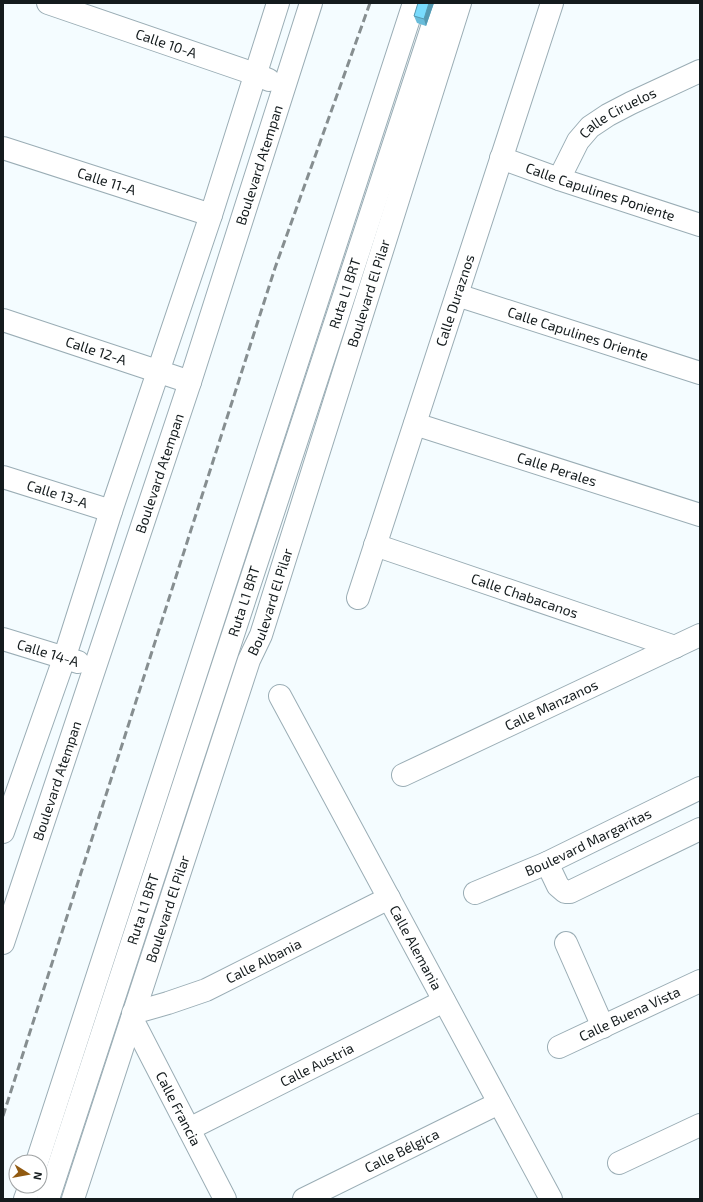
<svg xmlns="http://www.w3.org/2000/svg" width="703" height="1202" viewBox="0 0 703 1202" font-family="'Exo 2',sans-serif">
	<style>
		.lines { fill: none; stroke-linecap: round; stroke-linejoin: round }
		.minor-casing { stroke: #9aadb5; stroke-width: 24 }
		.minor { stroke: #fff; stroke-width: 22 }
		.rail { stroke: #868e90; stroke-width: 3; stroke-dasharray: 8 4; stroke-linecap: butt }
		.wall { fill: #68bcda }
		.shaded-wall { fill: #5599b1 }
		.building { fill: #79dbfd; stroke: #5599b1 }
		.labels { text-anchor: middle; stroke-width: 3.5; stroke-linejoin: round; paint-order: stroke }
		.street-label { font-size: 14px; fill: #141b1d; stroke: #fff }
	</style>
	<rect width="100%" height="100%" fill="#f4fcff"/>
	<g class="lines">
		<g class="minor-casing">
			<g id="minor">
				<path id="s1" d="M 48,3 L 255,74 L 269,80"/>
				<path id="s2" d="M 3,148 L 211,215"/>
				<path id="s3" d="M 501,158 L 559,179 L 700,225"/>
				<path id="s4" d="M 559,179 L 578,141 L 590,127 L 608,115 L 631,103 L 700,71"/>
				<path id="s5" d="M 457,295 L 700,373"/>
				<path id="s6" d="M 3,320 L 190,382"/>
				<path id="s7" d="M 415,424 L 700,515"/>
				<path id="s8" d="M 3,477 L 111,511"/>
				<path id="s9" d="M 375,545 L 675,647"/>
				<path id="s10" d="M 358,598 L 552,3"/>
				<path d="M 3,639 L 78,662"/>
				<path id="s11" d="M 280,696 L 551,1199"/>
				<path id="s12" d="M 403,775 L 700,635"/>
				<path d="M 3,832 L 64,659 L 111,511 L 211,215 L 278,3"/>
				<path d="M 547,863 L 558,886 L 565,892 L 570,892 L 700,829"/>
				<path id="s13" d="M 475,893 L 547,863 L 700,788"/>
				<path id="s14" d="M 3,943 L 190,382 L 311,3"/>
				<path d="M 566,943 L 603,1027"/>
				<path id="s15" d="M 133,1013 L 168,1003 L 206,990 L 389,898"/>
				<path id="s16" d="M 132,1019 L 225,1199"/>
				<path id="s17" d="M 559,1047 L 700,981"/>
				<path id="s18" d="M 189,1129 L 444,1001"/>
				<path d="M 37,1162 L 414,3"/>
				<path d="M 619,1163 L 700,1125"/>
				<path d="M 25,1199 L 30,1186"/>
				<path id="s19" d="M 48,1199 L 440,3"/>
				<path id="s20" d="M 73,1199 L 249,660 L 261,635 L 460,3"/>
				<path id="s21" d="M 304,1199 L 499,1103"/>
			</g>
		</g>
		<use href="#minor" class="minor"/>
		<path class="rail" d="M 3,1116 L 275,268 L 370,3"/>
	</g>
	<path class="wall" d="M 418,3 L 434,3 L 426,26 L 417,23 L 414,16 Z"/>
	<path class="shaded-wall" d="M 429,3 L 434,3 L 426,26 L 424,19 Z"/>
	<path class="building" d="M 418,3 L 429,3 L 424,19 L 414,16 Z"/>
	<g class="labels">
		<g class="street-label">
			<text dy="5" stroke="none"><textPath href="#s1" startOffset="125">Calle 10-A</textPath></text>
			<text dy="5" stroke="none"><textPath href="#s4" startOffset="92">Calle Ciruelos</textPath></text>
			<text dy="5" stroke="none"><textPath href="#s14" startOffset="819">Boulevard Atempan</textPath></text>
			<text dy="5" stroke="none"><textPath href="#s2" startOffset="109">Calle 11-A</textPath></text>
			<text dy="5" stroke="none"><textPath href="#s3" startOffset="105">Calle Capulines Poniente</textPath></text>
			<text dy="5" stroke="none"><textPath href="#s19" startOffset="953">Ruta L1 BRT</textPath></text>
			<text dy="5" stroke="none"><textPath href="#s20" startOffset="953">Boulevard El Pilar</textPath></text>
			<text dy="5" stroke="none"><textPath href="#s10" startOffset="313">Calle Duraznos</textPath></text>
			<text dy="5" stroke="none"><textPath href="#s5" startOffset="127">Calle Capulines Oriente</textPath></text>
			<text dy="5" stroke="none"><textPath href="#s6" startOffset="98">Calle 12-A</textPath></text>
			<text dy="5" stroke="none"><textPath href="#s7" startOffset="149">Calle Perales</textPath></text>
			<text dy="5" stroke="none"><textPath href="#s14" startOffset="495">Boulevard Atempan</textPath></text>
			<text dy="5" stroke="none"><textPath href="#s8" startOffset="57">Calle 13-A</textPath></text>
			<text dy="5" stroke="none"><textPath href="#s9" startOffset="158">Calle Chabacanos</textPath></text>
			<text dy="5" stroke="none"><textPath href="#s19" startOffset="629">Ruta L1 BRT</textPath></text>
			<text dy="5" stroke="none"><textPath href="#s20" startOffset="629">Boulevard El Pilar</textPath></text>
			<text transform="translate(48 653) rotate(17)" y="5">Calle 14-A</text>
			<text dy="5" stroke="none"><textPath href="#s12" startOffset="164">Calle Manzanos</textPath></text>
			<text dy="5" stroke="none"><textPath href="#s14" startOffset="171">Boulevard Atempan</textPath></text>
			<text dy="5" stroke="none"><textPath href="#s13" startOffset="124">Boulevard Margaritas</textPath></text>
			<text dy="5" stroke="none"><textPath href="#s19" startOffset="305">Ruta L1 BRT</textPath></text>
			<text dy="5" stroke="none"><textPath href="#s20" startOffset="305">Boulevard El Pilar</textPath></text>
			<text dy="5" stroke="none"><textPath href="#s11" startOffset="286">Calle Alemania</textPath></text>
			<text dy="5" stroke="none"><textPath href="#s15" startOffset="141">Calle Albania</textPath></text>
			<text dy="5" stroke="none"><textPath href="#s17" startOffset="78">Calle Buena Vista</textPath></text>
			<text dy="5" stroke="none"><textPath href="#s18" startOffset="143">Calle Austria</textPath></text>
			<text dy="5" stroke="none"><textPath href="#s16" startOffset="101">Calle Francia</textPath></text>
			<text dy="5" stroke="none"><textPath href="#s21" startOffset="109">Calle Bélgica</textPath></text>
		</g>
	</g>
	<rect width="703" height="1202" fill="none" stroke="#141b1d" stroke-width="8"/>
	<g transform="translate(28 1174) rotate(101)"><circle r="19" fill="#ffffff" stroke="#a1a4a5"/>
	<path d="M0-3L7 15L0 10L-7 15Z" fill="#915a11"/>
	<text y="-6" font-size="11" font-weight="bold" text-anchor="middle" fill="#141b1d">N</text>
	</g>
</svg>
